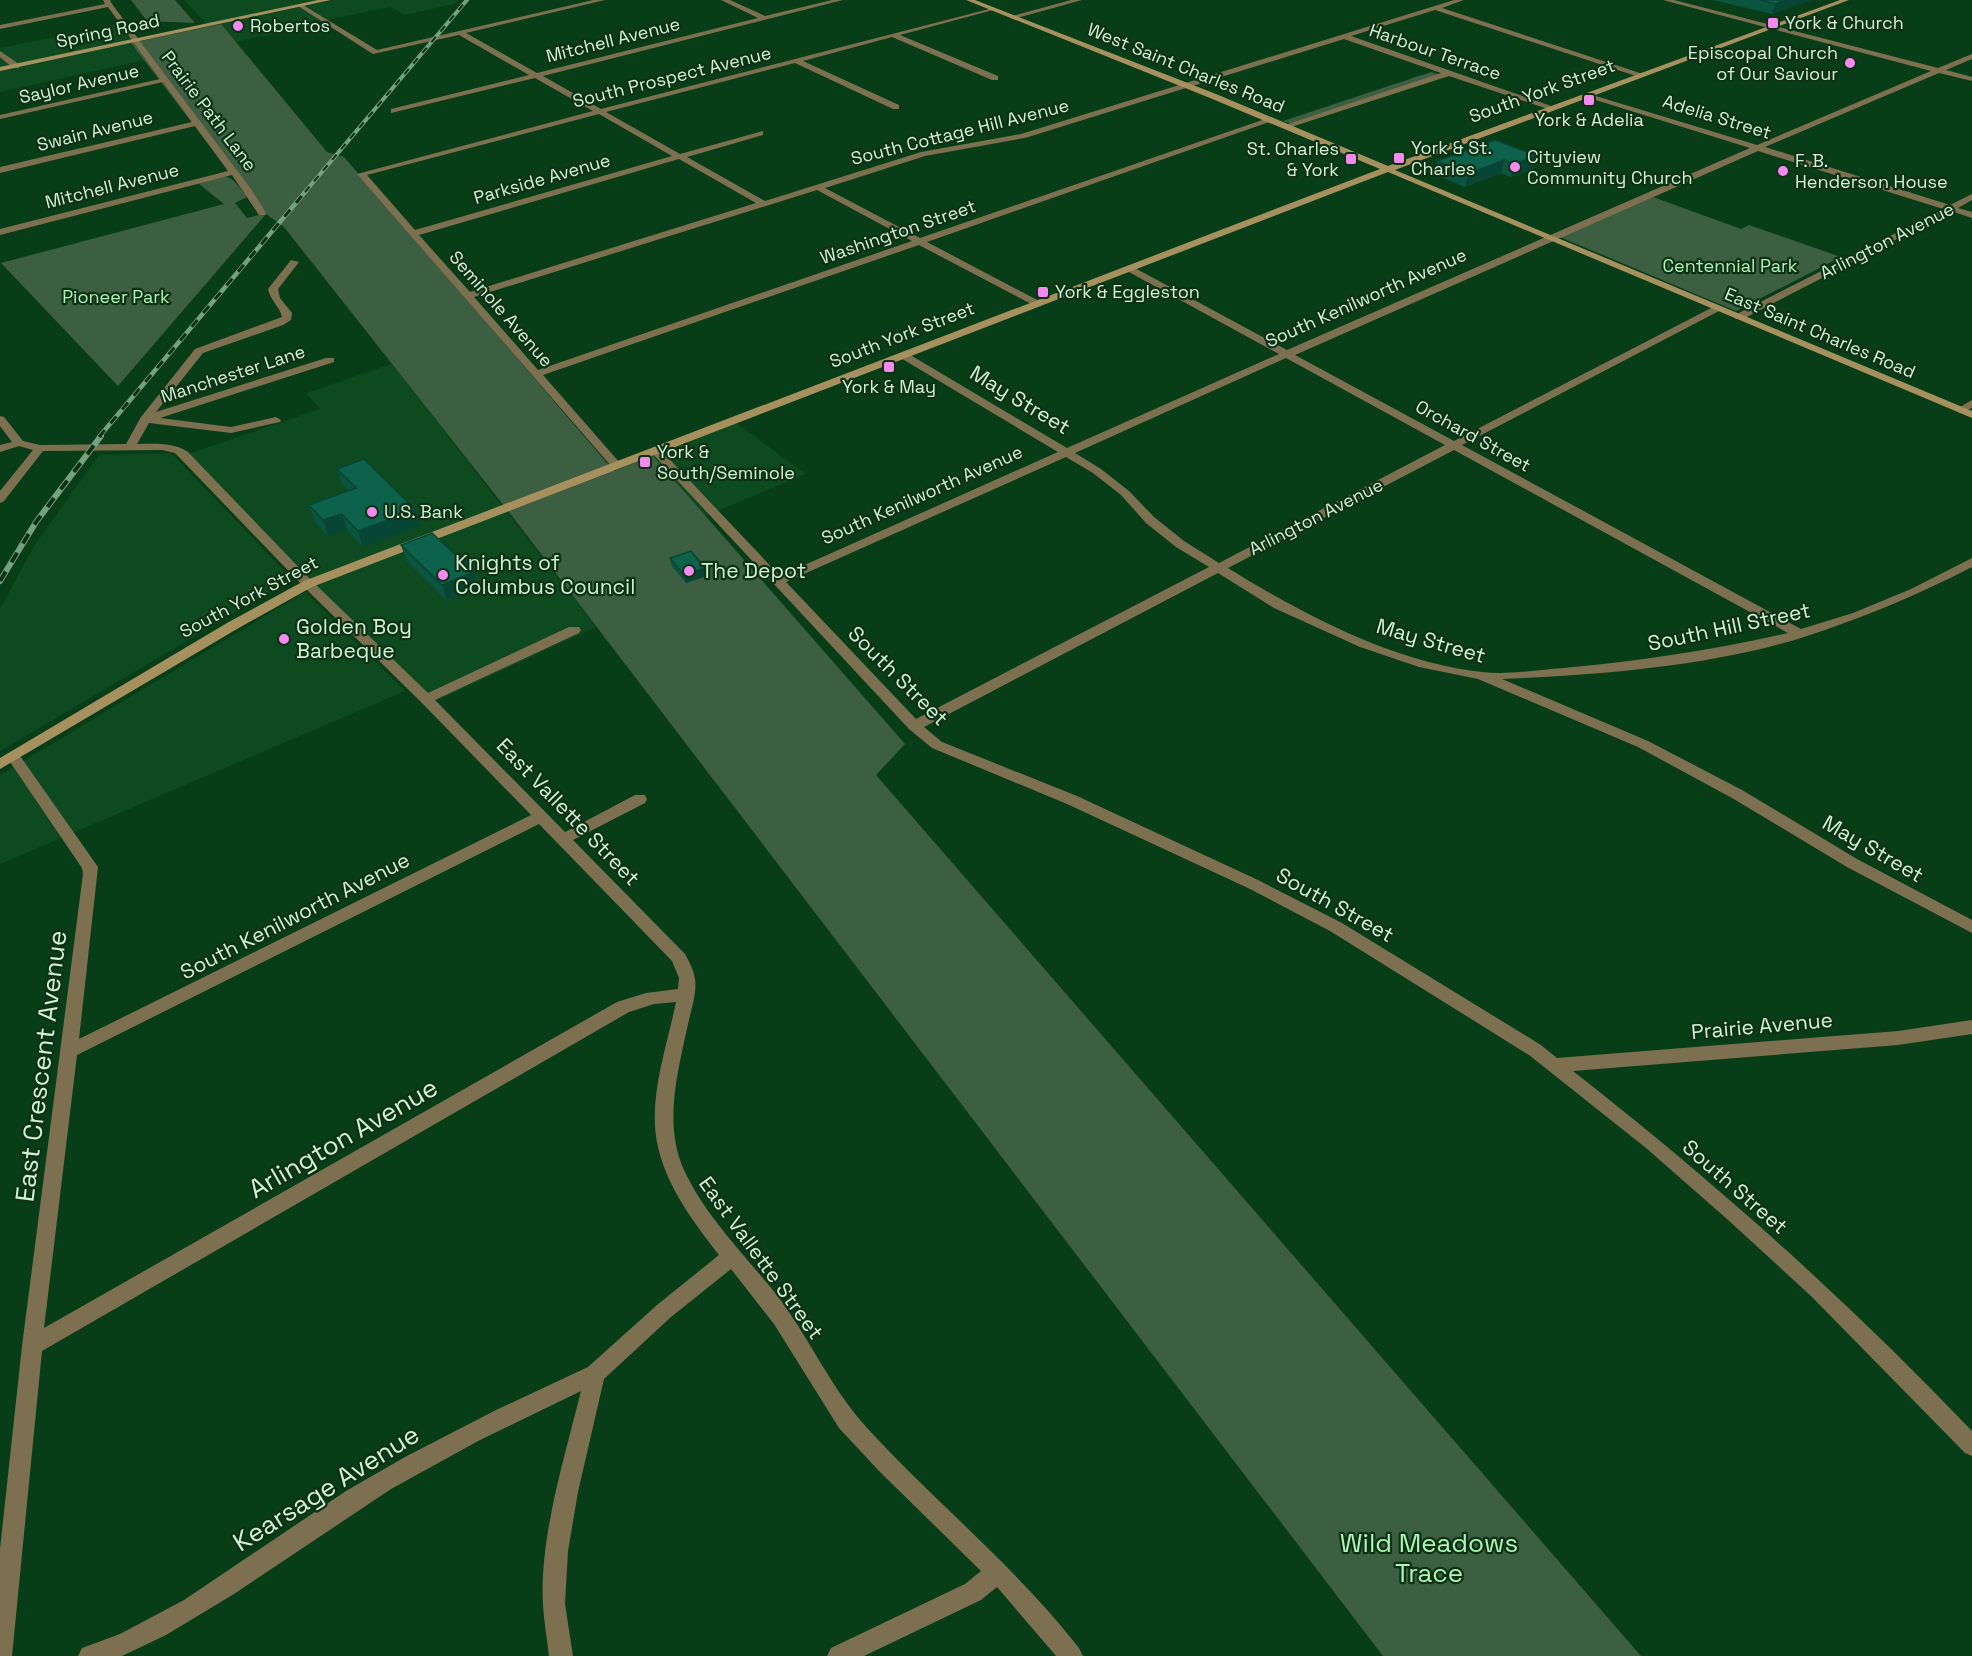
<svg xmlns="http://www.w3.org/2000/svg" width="1972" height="1656" viewBox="0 0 1972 1656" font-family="'Space Grotesk',sans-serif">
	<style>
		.built { fill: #0d4a1f }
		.green { fill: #3c5e41 }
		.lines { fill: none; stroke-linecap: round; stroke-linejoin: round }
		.street { fill: #7c7050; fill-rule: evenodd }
		.secondary { fill: #a6915e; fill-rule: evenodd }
		.rail-far2-casing { stroke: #76a180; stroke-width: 4 }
		.rail-far1-casing { stroke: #76a180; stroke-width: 4.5 }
		.rail-casing { stroke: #76a180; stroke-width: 6 }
		.rail-far2 { stroke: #0e3116; stroke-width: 2; stroke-dasharray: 7; stroke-linecap: butt }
		.rail-far1 { stroke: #0e3116; stroke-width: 3; stroke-dasharray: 9; stroke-linecap: butt }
		.rail { stroke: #0e3116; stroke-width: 4; stroke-dasharray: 11; stroke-linecap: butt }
		.wall { fill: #0a5440 }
		.shaded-wall { fill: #084534 }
		.building { fill: #0c624b; stroke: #084534; stroke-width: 1.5 }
		.poi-dot { fill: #f489f0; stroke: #0e3116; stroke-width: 2 }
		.labels { text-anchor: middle; stroke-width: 4.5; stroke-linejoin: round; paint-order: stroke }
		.far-poi-label { font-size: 18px; fill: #d0f2d4; stroke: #0e3116; text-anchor: start }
		.far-street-label { font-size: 18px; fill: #d0f2d4; stroke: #0e3116 }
		.far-park-label { font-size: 18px; fill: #abf4b6; stroke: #0e3116 }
		.street-label { font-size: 21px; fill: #d0f2d4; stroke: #0e3116 }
		.poi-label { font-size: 21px; fill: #d0f2d4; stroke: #0e3116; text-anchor: start }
		.near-street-label { font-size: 26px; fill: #d0f2d4; stroke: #0e3116 }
		.near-park-label { font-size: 26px; fill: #abf4b6; stroke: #0e3116 }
	</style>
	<rect width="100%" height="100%" fill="#073e18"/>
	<path class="built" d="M 184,0 L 322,0 L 207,24 Z
		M 335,0 L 458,0 L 454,4 L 405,15 L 390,7 L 328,20 L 305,6 Z
		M 300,7 L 325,23 L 235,42 L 221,24 Z
		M 120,24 L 145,60 L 0,92 L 0,48 Z
		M 392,364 L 596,627 L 434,702 L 185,455 L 320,409 L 306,393 Z
		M 736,423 L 806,474 L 705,516 L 653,456 Z
		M 171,453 L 292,579 L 0,751 L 0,609 L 34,546 L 99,455 Z
		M 305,592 L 405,691 L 0,864 L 0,775 Z"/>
	<path class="green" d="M 131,0 L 175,0 L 195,23 L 147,21 Z
		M 221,24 L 327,152 L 344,157 L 614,471 L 653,456 L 905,744 L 876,775 L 1641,1656 L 1383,1656 L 512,516 L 284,227 L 266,214 L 118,386 L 1,263 L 224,204 L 198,183 C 229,175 227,170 247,197 L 235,203 L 247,218 L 266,213 L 229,171 L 131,43 Z
		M 1431,72 L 1440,75 L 1292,124 L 1283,121 Z
		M 1653,197 L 1741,229 L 1749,225 L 1841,257 L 1736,311 L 1560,237 Z"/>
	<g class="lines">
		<path class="street" d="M 103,0 L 110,0 L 112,4 L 251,189 L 266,213 L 265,215 L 259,215 L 232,175 L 0,235 L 0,229 L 228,171 L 195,126 L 0,173 L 0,167 L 192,122 L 163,82 L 0,119 L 0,115 L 160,79 L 108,7 L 0,29 L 0,25 L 105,4 Z
			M 593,0 L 605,0 L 466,33 L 537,73 L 758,18 L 721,0 L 730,0 L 765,16 L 832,0 L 843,0 L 543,76 L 601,109 L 993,8 L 993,10 L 900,35 L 998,76 L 998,80 L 992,80 L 892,37 L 803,61 L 899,105 L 899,109 L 893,109 L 795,63 L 606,112 L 680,154 L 763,131 L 763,135 L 687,157 L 765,201 L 921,152 L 1021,134 L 1454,0 L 1464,0 L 1442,8 L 1646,75 L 1639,77 L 1435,10 L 1351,36 L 1554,107 L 1554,111 L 1449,76 L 1285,129 L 1285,125 L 1441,73 L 1344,39 L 1025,138 L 925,156 L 825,188 L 920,238 L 1268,118 L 1275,120 L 927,242 L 1041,302 L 1041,306 L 1035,306 L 919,245 L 543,375 L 620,463 L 620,467 L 612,467 L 357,174 L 593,111 L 535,78 L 391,113 L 391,109 L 529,75 L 459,35 L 373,54 L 298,6 L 303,5 L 377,50 ZM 599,114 L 672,156 L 415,230 L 367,175 ZM 679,159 L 756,203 L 470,292 L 419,235 ZM 817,190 L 912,241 L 538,370 L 474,297 Z
			M 1071,0 L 1082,0 L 1013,19 L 1009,17 Z
			M 1663,0 L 1674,0 L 1938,68 L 1972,54 L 1972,59 L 1946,70 L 1972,77 L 1972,81 L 1939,73 L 1765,147 L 1950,205 L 1972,194 L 1972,200 L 1958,208 L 1972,212 L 1972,218 L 1951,211 L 1743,319 L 1735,319 L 1735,315 L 1943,209 L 1758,151 L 1295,355 L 1454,441 L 1715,306 L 1721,306 L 1721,310 L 1462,445 L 1801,629 L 1853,613 L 1911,589 L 1972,558 L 1972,567 C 1918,595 1862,618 1804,637 C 1712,666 1599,675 1502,679 L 1648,741 L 1742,790 L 1857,859 L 1972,920 L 1972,933 L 1847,867 L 1732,798 L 1638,747 L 1478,679 L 1419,667 L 1360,647 L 1274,608 L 1218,573 L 924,727 L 942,742 L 1077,796 L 1258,880 L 1342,923 L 1541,1045 L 1557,1058 L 1898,1031 L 1972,1020 L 1972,1034 L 1898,1045 L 1573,1071 C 1715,1182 1848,1301 1972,1431 L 1972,1456 L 1965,1453 L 1811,1296 L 1727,1219 L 1646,1148 L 1529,1055 L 1330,931 L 1248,888 L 1067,804 L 932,748 L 909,729 L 649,450 L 655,447 L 659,448 L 780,576 L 1058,452 L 899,357 L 899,353 L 907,353 L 1067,448 L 1279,354 L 1127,271 L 1127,267 L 1133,267 L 1287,350 L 1750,148 L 1586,97 L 1586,93 L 1757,145 L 1931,71 ZM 1286,358 L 1445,445 L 1219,563 L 1184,541 L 1154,517 L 1129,491 L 1101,469 L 1075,453 ZM 1454,450 L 1788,633 C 1714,650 1640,661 1564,668 C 1538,670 1508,675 1482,672 C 1394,663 1302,614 1228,568 ZM 1066,457 L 1093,473 L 1121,495 L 1146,523 L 1176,547 L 1209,567 L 916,719 L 786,582 Z
			M 0,51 L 19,64 L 19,68 L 13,68 L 0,57 Z
			M 291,260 L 299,262 L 278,289 L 280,298 L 292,313 L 291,320 L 283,325 L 203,353 L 156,412 L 326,358 L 334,358 L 334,362 L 160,418 L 231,427 L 276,417 L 281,420 L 280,422 L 231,433 L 149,423 L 137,444 C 154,444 173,442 188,452 L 312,581 L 428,693 L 569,627 L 579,627 L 581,630 L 579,633 L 435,700 L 565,832 L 635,795 L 645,795 L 647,799 L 645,803 L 573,840 L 685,954 C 689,961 694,971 695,979 C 697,993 691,1010 688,1024 C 678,1071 663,1124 684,1170 C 706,1217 744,1254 776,1294 C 809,1337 831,1389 868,1429 C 937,1504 1016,1567 1079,1648 L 1083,1656 L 1056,1656 L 997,1587 L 981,1600 L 864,1656 L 827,1656 L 831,1648 L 965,1584 L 981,1571 L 879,1471 L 839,1428 L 774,1324 L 731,1269 L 671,1317 L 604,1379 L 578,1492 L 568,1551 L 565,1604 L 573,1656 L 549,1656 C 547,1639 544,1622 543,1605 C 539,1538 565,1456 581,1391 L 480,1440 L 391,1489 L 234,1594 L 166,1635 L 122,1656 L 78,1656 L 82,1648 L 120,1634 L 184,1600 L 346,1491 L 405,1457 L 496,1410 L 588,1367 L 657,1305 L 719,1255 C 694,1223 667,1187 658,1147 C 647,1100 667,1047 676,1002 L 654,1004 L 629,1012 L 42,1351 L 12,1656 L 0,1656 L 0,1549 L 22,1346 L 83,874 L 82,868 L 6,756 L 8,753 L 18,753 L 98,867 L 79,1039 L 531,815 L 421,702 L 304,587 L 175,453 L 162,450 L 43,451 L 4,501 L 0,503 L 0,491 L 33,450 L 19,446 L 0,452 L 0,445 L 12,442 L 0,426 L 0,416 L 4,417 L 23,441 L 40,445 L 126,444 L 141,417 L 195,349 L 282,317 C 280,307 270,300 268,289 ZM 539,824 L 672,961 L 679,978 L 678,989 L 646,993 L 617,1002 L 44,1328 L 77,1055 Z
			M 1972,400 L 1972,408 L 1960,413 L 1955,410 Z"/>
		<path class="secondary" d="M 318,0 L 331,0 L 0,71 L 0,67 Z
			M 966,0 L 975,0 L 1216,94 L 1388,166 L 1840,0 L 1849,0 L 1395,170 L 1972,411 L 1972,418 L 1388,172 L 312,587 L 237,629 L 0,769 L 0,758 L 227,623 L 304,581 L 1380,169 L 1210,98 Z"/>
		<g class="rail-far2-casing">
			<path id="rail-far2" d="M 305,192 L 467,0"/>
		</g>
		<g class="rail-far1-casing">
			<path id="rail-far1" d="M 99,437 L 306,191"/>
		</g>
		<g class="rail-casing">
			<path id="rail" d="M 0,581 L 36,522 L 101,436"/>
		</g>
		<use href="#rail-far2" class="rail-far2"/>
		<use href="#rail-far1" class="rail-far1"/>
		<use href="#rail" class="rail"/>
	</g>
	<path class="wall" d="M 1712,0 L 1811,0 L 1772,14 Z
		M 1495,140 L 1534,169 L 1511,177 L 1501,173 L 1465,187 L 1434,174 L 1437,161 Z
		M 337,469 L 416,510 L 421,525 L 363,547 L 347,529 L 328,536 L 314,520 L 309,505 L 349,491 L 342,484 Z
		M 401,545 L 474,572 L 478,588 L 447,601 L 406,560 Z
		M 670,558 L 705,568 L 706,576 L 686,583 L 671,565 Z"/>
	<path class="shaded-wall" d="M 1785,0 L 1811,0 L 1772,14 L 1775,4 Z
		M 1537,156 L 1534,169 L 1511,177 L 1514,164 Z
		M 1504,160 L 1501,173 L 1465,187 L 1468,174 Z
		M 416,510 L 421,525 L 363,547 L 358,531 Z
		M 342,514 L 347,529 L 328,536 L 323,520 Z
		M 705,568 L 706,576 L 686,583 L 684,575 Z
		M 474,572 L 478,588 L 447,601 L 442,585 Z"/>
	<path class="building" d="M 1760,0 L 1785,0 L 1775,4 Z
		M 1495,140 L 1537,156 L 1514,164 L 1504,160 L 1468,174 L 1437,161 Z
		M 364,459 L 416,510 L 358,531 L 342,514 L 323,520 L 309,505 L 356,488 L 337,469 Z
		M 432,533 L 474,572 L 442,585 L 401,545 Z
		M 691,551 L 705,568 L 684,575 L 670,558 Z"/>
	<g class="poi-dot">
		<rect x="1767" y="17" width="12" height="12" rx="3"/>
		<circle cx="238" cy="26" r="6"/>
		<circle cx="1850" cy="63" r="6"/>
		<rect x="1583" y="94" width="12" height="12" rx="3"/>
		<rect x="1393" y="152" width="12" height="12" rx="3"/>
		<rect x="1345" y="153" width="12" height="12" rx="3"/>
		<circle cx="1515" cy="167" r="6"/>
		<circle cx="1783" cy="171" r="6"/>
		<rect x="1037" y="286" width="12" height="12" rx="3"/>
		<rect x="883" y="361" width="12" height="12" rx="3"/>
		<rect x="639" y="456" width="12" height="12" rx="3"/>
		<circle cx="372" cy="512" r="6"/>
		<circle cx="689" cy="571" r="6"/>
		<circle cx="443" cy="575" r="6"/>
		<circle cx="284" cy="639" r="6"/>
	</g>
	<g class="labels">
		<g class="far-poi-label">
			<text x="1785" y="29">York &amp; Church</text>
			<text x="250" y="32">Robertos</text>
			<text x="1838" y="59" text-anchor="end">Episcopal Church<tspan x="1838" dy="21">of Our Saviour</tspan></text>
			<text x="1589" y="126" text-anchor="middle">York &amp; Adelia</text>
			<text x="1411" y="154">York &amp; St.<tspan x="1411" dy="21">Charles</tspan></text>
			<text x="1339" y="155" text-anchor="end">St. Charles<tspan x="1339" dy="21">&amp; York</tspan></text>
			<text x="1527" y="163">Cityview<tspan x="1527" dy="21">Community Church</tspan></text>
			<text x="1795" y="167">F. B.<tspan x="1795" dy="21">Henderson House</tspan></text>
			<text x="1055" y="298">York &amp; Eggleston</text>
			<text x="889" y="393" text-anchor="middle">York &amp; May</text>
			<text x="657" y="458">York &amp;<tspan x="657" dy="21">South/Seminole</tspan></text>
			<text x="384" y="518">U.S. Bank</text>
		</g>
		<g class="far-street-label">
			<text transform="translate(108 31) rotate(-12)" y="6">Spring Road</text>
			<text transform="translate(613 40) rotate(-14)" y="6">Mitchell Avenue</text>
			<text transform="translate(1435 52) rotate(19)" y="6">Harbour Terrace</text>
			<text transform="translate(1186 68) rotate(22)" y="6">West Saint Charles Road</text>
			<text transform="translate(672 77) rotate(-14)" y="6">South Prospect Avenue</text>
			<text transform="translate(79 84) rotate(-13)" y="6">Saylor Avenue</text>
			<text transform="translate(1542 91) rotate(-20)" y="6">South York Street</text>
			<text transform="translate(209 111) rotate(53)" y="6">Prairie Path Lane</text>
			<text transform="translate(1717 117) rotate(17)" y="6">Adelia Street</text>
			<text transform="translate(95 131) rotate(-14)" y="6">Swain Avenue</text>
			<text transform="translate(960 132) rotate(-14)" y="6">South Cottage Hill Avenue</text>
			<text transform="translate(542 179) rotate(-16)" y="6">Parkside Avenue</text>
			<text transform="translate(112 186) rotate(-14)" y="6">Mitchell Avenue</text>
			<text transform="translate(898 232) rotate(-19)" y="6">Washington Street</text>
			<text transform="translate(1887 241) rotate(-27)" y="6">Arlington Avenue</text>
			<text transform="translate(1366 298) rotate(-24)" y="6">South Kenilworth Avenue</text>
			<text transform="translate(501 309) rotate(49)" y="6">Seminole Avenue</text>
			<text transform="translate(1820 333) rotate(23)" y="6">East Saint Charles Road</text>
			<text transform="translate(902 335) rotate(-21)" y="6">South York Street</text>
			<text transform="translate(233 374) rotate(-18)" y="6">Manchester Lane</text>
			<text transform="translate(1473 436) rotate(29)" y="6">Orchard Street</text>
			<text transform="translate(922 495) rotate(-24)" y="6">South Kenilworth Avenue</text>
			<text transform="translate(1316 517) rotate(-27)" y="6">Arlington Avenue</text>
			<text transform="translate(249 597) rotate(-28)" y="6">South York Street</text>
		</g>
		<g class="far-park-label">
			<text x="1730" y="272">Centennial Park</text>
			<text x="116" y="303">Pioneer Park</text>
		</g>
		<g class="street-label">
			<text transform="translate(1020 400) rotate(31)" y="7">May Street</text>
			<text transform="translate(1729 627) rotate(-12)" y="7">South Hill Street</text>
			<text transform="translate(1431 641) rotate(16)" y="7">May Street</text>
			<text transform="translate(898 676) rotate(45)" y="7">South Street</text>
			<text transform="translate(568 812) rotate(46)" y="7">East Vallette Street</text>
			<text transform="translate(1873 849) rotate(30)" y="7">May Street</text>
			<text transform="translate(1335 905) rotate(29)" y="7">South Street</text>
			<text transform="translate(295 916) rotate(-27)" y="7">South Kenilworth Avenue</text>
			<text transform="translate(1762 1026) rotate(-5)" y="7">Prairie Avenue</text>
			<text transform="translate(1735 1187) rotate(41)" y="7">South Street</text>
			<text transform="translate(761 1258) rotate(54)" y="7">East Vallette Street</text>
		</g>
		<g class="poi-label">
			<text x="455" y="570">Knights of<tspan x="455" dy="24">Columbus Council</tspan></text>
			<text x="701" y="578">The Depot</text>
			<text x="296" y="634">Golden Boy<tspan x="296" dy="24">Barbeque</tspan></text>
		</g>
		<g class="near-street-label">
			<text transform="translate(41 1066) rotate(-83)" y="9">East Crescent Avenue</text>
			<text transform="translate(343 1138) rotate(-30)" y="9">Arlington Avenue</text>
			<text transform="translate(326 1488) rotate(-32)" y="9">Kearsage Avenue</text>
		</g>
		<g class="near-park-label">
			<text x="1429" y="1552">Wild Meadows<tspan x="1429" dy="30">Trace</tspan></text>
		</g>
	</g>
</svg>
